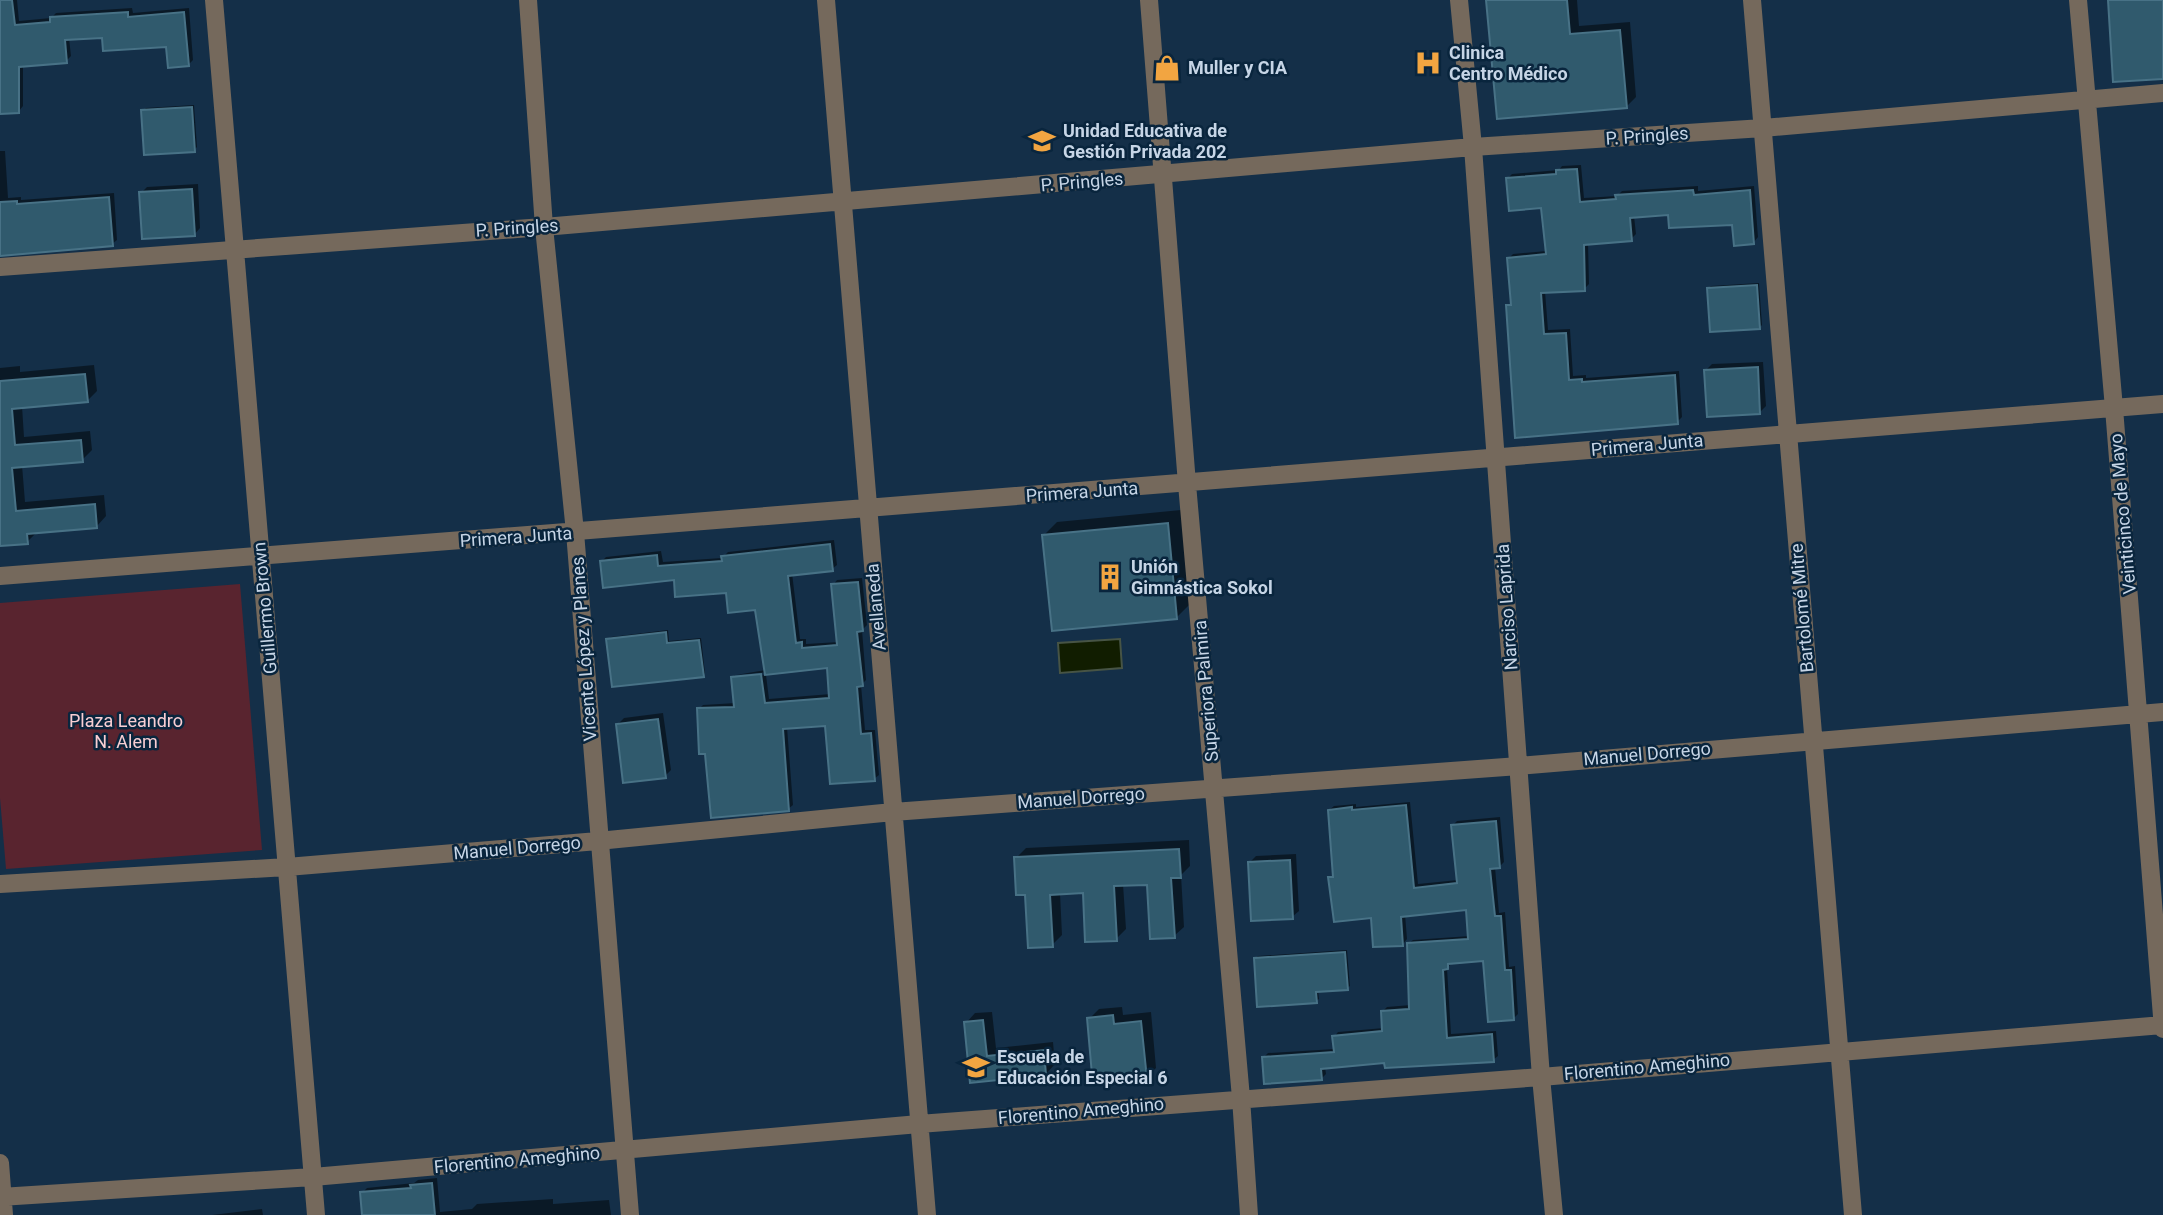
<svg xmlns="http://www.w3.org/2000/svg" width="2163" height="1215" viewBox="0 0 2163 1215" font-family="Roboto,sans-serif">
	<style>
		.green { fill: #59242f }
		.water { fill: #111d00; stroke: #475445; stroke-width: 2 }
		.shadow { fill: #0007 }
		.building { fill: #305a6d; stroke: #487286; stroke-width: 2 }
		.lines { fill: none; stroke-linecap: round; stroke-linejoin: round }
		.minor { stroke: #75695c; stroke-width: 18 }
		.labels { text-anchor: middle; stroke-width: 5; stroke-linejoin: round; paint-order: stroke }
		.poi-label { font-size: 18px; font-weight: bold; fill: #c6d5e6; stroke: #09253d; text-anchor: start }
		.street-label { font-size: 18px; fill: #c6d5e6; stroke: #09253d }
		.park-label { font-size: 18px; fill: #f9ced3; stroke: #09253d }
	</style>
	<rect width="100%" height="100%" fill="#142f48"/>
	<path class="green" d="M 240,584 L 262,850 L 6,869 L 0,798 L 0,603 Z"/>
	<path class="water" d="M 1120,639 L 1122,668 L 1060,673 L 1058,643 Z"/>
	<path class="shadow" d="M 0,0 L 17,0 L 19,21 L 51,18 L 56,13 L 132,8 L 133,13 L 189,8 L 193,60 L 188,65 L 168,45 L 104,36 L 69,38 L 71,56 L 66,61 L 23,65 L 23,106 L 19,111 L 0,112 Z
		M 1488,0 L 1577,0 L 1579,26 L 1630,22 L 1636,97 L 1627,106 Z
		M 194,105 L 197,147 L 194,150 L 143,111 L 146,108 Z
		M 0,151 L 5,151 L 8,198 L 21,197 L 21,200 L 114,193 L 117,240 L 112,244 L 0,255 Z
		M 1581,165 L 1584,198 L 1617,196 L 1622,191 L 1698,186 L 1698,191 L 1754,186 L 1758,237 L 1754,242 L 1733,223 L 1669,214 L 1634,216 L 1636,234 L 1631,239 L 1588,243 L 1589,284 L 1584,289 L 1545,291 L 1548,330 L 1570,329 L 1573,376 L 1586,375 L 1586,378 L 1679,371 L 1682,417 L 1677,422 L 1517,436 L 1508,306 L 1512,302 L 1508,259 L 1513,254 L 1547,251 L 1543,206 L 1507,179 L 1512,174 L 1559,170 L 1562,166 Z
		M 198,184 L 200,228 L 194,235 L 141,193 L 147,187 Z
		M 1759,283 L 1762,325 L 1760,327 L 1708,288 L 1711,286 Z
		M 1763,362 L 1766,406 L 1760,412 L 1706,370 L 1712,364 Z
		M 94,365 L 97,391 L 87,401 L 22,406 L 24,437 L 90,431 L 92,450 L 82,460 L 22,465 L 25,502 L 104,495 L 106,516 L 97,526 L 38,531 L 27,542 L 0,544 L 0,368 L 20,366 L 20,372 Z
		M 1181,510 L 1190,604 L 1177,617 L 1044,535 L 1057,522 Z
		M 834,540 L 837,565 L 832,569 L 792,573 L 800,639 L 806,639 L 806,644 L 839,642 L 833,585 L 837,580 L 862,578 L 867,625 L 862,630 L 866,680 L 861,685 L 865,730 L 875,730 L 879,775 L 874,779 L 827,724 L 787,727 L 793,805 L 788,809 L 707,752 L 699,709 L 703,705 L 736,703 L 733,678 L 735,675 L 735,678 L 766,675 L 769,699 L 831,694 L 828,667 L 736,675 L 766,670 L 757,608 L 727,591 L 601,562 L 606,557 L 661,551 L 663,562 L 722,558 L 728,552 Z
		M 668,630 L 669,641 L 701,638 L 705,673 L 703,676 L 608,639 L 611,637 Z
		M 663,713 L 671,770 L 665,776 L 617,725 L 624,718 Z
		M 1410,802 L 1418,884 L 1458,880 L 1453,825 L 1457,821 L 1500,817 L 1504,862 L 1499,867 L 1495,867 L 1499,913 L 1505,912 L 1509,967 L 1515,966 L 1518,1014 L 1514,1018 L 1485,959 L 1452,963 L 1447,968 L 1451,1034 L 1496,1031 L 1498,1056 L 1493,1060 L 1386,1061 L 1325,1067 L 1326,1074 L 1321,1079 L 1264,1057 L 1268,1053 L 1335,1049 L 1334,1037 L 1338,1032 L 1384,1028 L 1383,1011 L 1387,1007 L 1411,1005 L 1408,944 L 1413,940 L 1470,936 L 1468,908 L 1405,914 L 1407,939 L 1403,944 L 1330,878 L 1335,873 L 1329,810 L 1334,806 L 1356,804 L 1356,807 Z
		M 1189,840 L 1190,866 L 1181,875 L 1184,927 L 1174,936 L 1149,883 L 1123,884 L 1126,929 L 1116,939 L 1084,891 L 1060,893 L 1062,935 L 1052,945 L 1026,893 L 1016,858 L 1026,848 Z
		M 1296,854 L 1299,911 L 1292,917 L 1250,862 L 1256,856 Z
		M 1347,950 L 1350,986 L 1347,988 L 1318,990 L 1319,999 L 1316,1001 L 1255,958 L 1258,956 Z
		M 1122,1007 L 1123,1015 L 1151,1012 L 1156,1068 L 1146,1077 L 1106,1072 L 1089,1019 L 1099,1009 Z
		M 992,1012 L 996,1048 L 1053,1042 L 1055,1064 L 1046,1074 L 972,1082 L 966,1023 L 975,1013 Z
		M 437,1178 L 440,1212 L 472,1209 L 477,1204 L 553,1199 L 553,1204 L 609,1200 L 611,1215 L 364,1215 L 362,1193 L 367,1188 L 414,1183 L 418,1180 Z
		M 262,1209 L 263,1215 L 212,1215 Z"/>
	<path class="building" d="M 0,0 L 12,0 L 15,25 L 50,22 L 50,17 L 128,12 L 128,17 L 184,12 L 189,66 L 168,68 L 166,47 L 103,51 L 102,38 L 65,40 L 67,63 L 19,67 L 19,113 L 0,114 Z
		M 1486,0 L 1567,0 L 1570,34 L 1620,30 L 1627,108 L 1497,119 Z
		M 2108,0 L 2163,0 L 2163,79 L 2113,82 Z
		M 192,107 L 195,152 L 144,155 L 141,110 Z
		M 1577,169 L 1580,202 L 1616,199 L 1615,195 L 1693,190 L 1694,195 L 1750,190 L 1754,244 L 1734,246 L 1732,225 L 1669,228 L 1668,215 L 1630,218 L 1632,241 L 1584,245 L 1585,291 L 1541,293 L 1544,334 L 1566,333 L 1569,380 L 1582,379 L 1582,382 L 1675,375 L 1678,424 L 1515,438 L 1506,305 L 1511,305 L 1507,258 L 1546,254 L 1541,208 L 1509,211 L 1506,178 L 1556,174 L 1556,170 Z
		M 192,189 L 195,236 L 142,239 L 139,192 Z
		M 109,197 L 113,246 L 0,256 L 0,202 L 17,201 L 17,204 Z
		M 1757,285 L 1760,329 L 1710,332 L 1707,288 Z
		M 1758,367 L 1760,414 L 1707,417 L 1704,370 Z
		M 85,374 L 88,402 L 12,409 L 15,445 L 81,440 L 83,462 L 12,468 L 16,511 L 95,504 L 97,528 L 27,534 L 28,544 L 0,546 L 0,381 Z
		M 1168,523 L 1177,619 L 1052,631 L 1042,535 Z
		M 830,544 L 833,571 L 788,576 L 796,643 L 802,642 L 802,648 L 837,645 L 831,584 L 858,582 L 863,631 L 857,632 L 863,686 L 857,687 L 861,734 L 871,733 L 875,781 L 830,784 L 825,726 L 783,729 L 789,811 L 711,818 L 705,754 L 699,754 L 697,708 L 734,707 L 731,677 L 761,674 L 765,703 L 829,698 L 827,668 L 765,675 L 755,610 L 728,613 L 726,593 L 675,597 L 674,580 L 603,588 L 600,561 L 657,555 L 658,566 L 722,561 L 721,556 Z
		M 666,632 L 667,643 L 699,640 L 704,677 L 612,687 L 606,639 Z
		M 658,719 L 666,778 L 623,783 L 616,724 Z
		M 1406,805 L 1414,888 L 1457,883 L 1451,825 L 1496,821 L 1500,868 L 1490,869 L 1495,916 L 1501,916 L 1505,970 L 1511,970 L 1514,1020 L 1488,1022 L 1483,961 L 1448,964 L 1448,969 L 1443,970 L 1447,1038 L 1492,1034 L 1494,1062 L 1385,1068 L 1384,1063 L 1321,1069 L 1322,1080 L 1264,1084 L 1262,1057 L 1334,1052 L 1332,1036 L 1382,1031 L 1381,1011 L 1409,1009 L 1407,943 L 1468,939 L 1466,910 L 1401,917 L 1403,946 L 1373,947 L 1371,918 L 1334,922 L 1328,877 L 1333,877 L 1328,810 L 1352,807 L 1352,810 Z
		M 1179,849 L 1181,878 L 1171,878 L 1175,938 L 1150,939 L 1147,885 L 1114,886 L 1117,941 L 1085,942 L 1083,893 L 1050,895 L 1053,947 L 1028,948 L 1025,895 L 1016,895 L 1014,857 Z
		M 1290,860 L 1293,919 L 1251,921 L 1248,862 Z
		M 1345,952 L 1348,990 L 1316,992 L 1317,1003 L 1257,1007 L 1254,958 Z
		M 1113,1015 L 1114,1024 L 1141,1021 L 1147,1079 L 1105,1083 L 1105,1074 L 1092,1075 L 1087,1018 Z
		M 983,1020 L 987,1056 L 1044,1050 L 1046,1075 L 970,1083 L 964,1022 Z
		M 432,1183 L 435,1215 L 362,1215 L 360,1192 L 411,1188 L 410,1185 Z"/>
	<g class="lines">
		<path class="minor" d="M 214,0 L 316,1215
			M 528,0 L 544,227 L 575,532 L 630,1215
			M 826,0 L 927,1215
			M 1149,0 L 1187,484 L 1241,1098 L 1249,1215
			M 1459,0 L 1473,147 L 1541,1077 L 1554,1215
			M 1752,0 L 1853,1215
			M 2078,0 L 2114,408 L 2163,1029
			M 0,267 L 544,227 L 1473,147 L 1763,128 L 2163,93
			M 0,576 C 721,519 1442,466 2163,404
			M 0,884 L 287,867 L 598,841 L 893,812 L 1519,766 L 2163,712
			M 0,1163 L 4,1215
			M 0,1197 L 313,1177 L 919,1124 L 1541,1077 L 2163,1025"/>
	</g>
	<defs>
		<g id="hospital-bare" transform="scale(2.1)"><path d="M-5-5h3v3.5h4V-5h3V5h-3V1.5h-4V5h-3Z" fill="#f2a541" stroke="#09253d" stroke-width="2.5" paint-order="stroke"/></g>
		<g id="shop-bare" transform="scale(2.1)"><path d="M-5-2.5h2.3a2.7 3.5 0 0 1 5.4 0H5L5.5 6h-11ZM-1.5-2.5h3a1.5 2.3 0 0 0-3 0Z" fill="#f2a541" stroke="#09253d" stroke-width="2.5" paint-order="stroke"/></g>
		<g id="university-bare" transform="scale(2.1)"><path d="M0-5L7-2L0 1L-7-2ZM-4 1L0 2.5L4 1V4Q0 6-4 4Z" fill="#f2a541" stroke="#09253d" stroke-width="2.5" paint-order="stroke"/></g>
		<g id="building-bare" transform="scale(2.1)"><path d="M-4-6H4V6H1V3H-1V6H-4ZM-2.5-4.3h1.7v1.8h-1.7ZM.8-4.3h1.7v1.8H.8ZM-2.5-1h1.7V.8h-1.7ZM.8-1h1.7V.8H.8Z" fill="#f2a541" stroke="#09253d" stroke-width="2.5" paint-order="stroke"/></g>
		<g id="school-bare" transform="scale(2.1)"><path d="M0-5L7-2L0 1L-7-2ZM-4 1L0 2.5L4 1V4Q0 6-4 4Z" fill="#f2a541" stroke="#09253d" stroke-width="2.5" paint-order="stroke"/></g>
	</defs>
	<g fill-rule="evenodd">
		<use href="#hospital-bare" x="1428" y="63"/>
		<use href="#shop-bare" x="1167" y="68"/>
		<use href="#university-bare" x="1042" y="141"/>
		<use href="#building-bare" x="1110" y="577"/>
		<use href="#school-bare" x="976" y="1067"/>
	</g>
	<g class="labels">
		<g class="poi-label">
			<text x="1449" y="59">Clinica<tspan x="1449" dy="21">Centro Médico</tspan></text>
			<text x="1188" y="74">Muller y CIA</text>
			<text x="1063" y="137">Unidad Educativa de<tspan x="1063" dy="21">Gestión Privada 202</tspan></text>
			<text x="1131" y="573">Unión<tspan x="1131" dy="21">Gimnástica Sokol</tspan></text>
			<text x="997" y="1063">Escuela de<tspan x="997" dy="21">Educación Especial 6</tspan></text>
		</g>
		<g class="street-label">
			<text transform="translate(1647 136) rotate(-4)" y="6">P. Pringles</text>
			<text transform="translate(1082 182) rotate(-5)" y="6">P. Pringles</text>
			<text transform="translate(517 228) rotate(-4)" y="6">P. Pringles</text>
			<text transform="translate(1647 445) rotate(-5)" y="6">Primera Junta</text>
			<text transform="translate(1082 492) rotate(-4)" y="6">Primera Junta</text>
			<text transform="translate(2123 514) rotate(-95)" y="6">Veinticinco de Mayo</text>
			<text transform="translate(516 537) rotate(-4)" y="6">Primera Junta</text>
			<text transform="translate(876 607) rotate(-95)" y="6">Avellaneda</text>
			<text transform="translate(1507 607) rotate(-94)" y="6">Narciso Laprida</text>
			<text transform="translate(265 608) rotate(-95)" y="6">Guillermo Brown</text>
			<text transform="translate(1802 608) rotate(-95)" y="6">Bartolomé Mitre</text>
			<text transform="translate(584 649) rotate(-94)" y="6">Vicente López y Planes</text>
			<text transform="translate(1206 691) rotate(-95)" y="6">Superiora Palmira</text>
			<text transform="translate(1647 754) rotate(-5)" y="6">Manuel Dorrego</text>
			<text transform="translate(1081 798) rotate(-4)" y="6">Manuel Dorrego</text>
			<text transform="translate(517 848) rotate(-5)" y="6">Manuel Dorrego</text>
			<text transform="translate(1647 1067) rotate(-5)" y="6">Florentino Ameghino</text>
			<text transform="translate(1081 1111) rotate(-5)" y="6">Florentino Ameghino</text>
			<text transform="translate(517 1160) rotate(-5)" y="6">Florentino Ameghino</text>
		</g>
		<g class="park-label">
			<text x="126" y="727">Plaza Leandro<tspan x="126" dy="21">N. Alem</tspan></text>
		</g>
	</g>
</svg>
